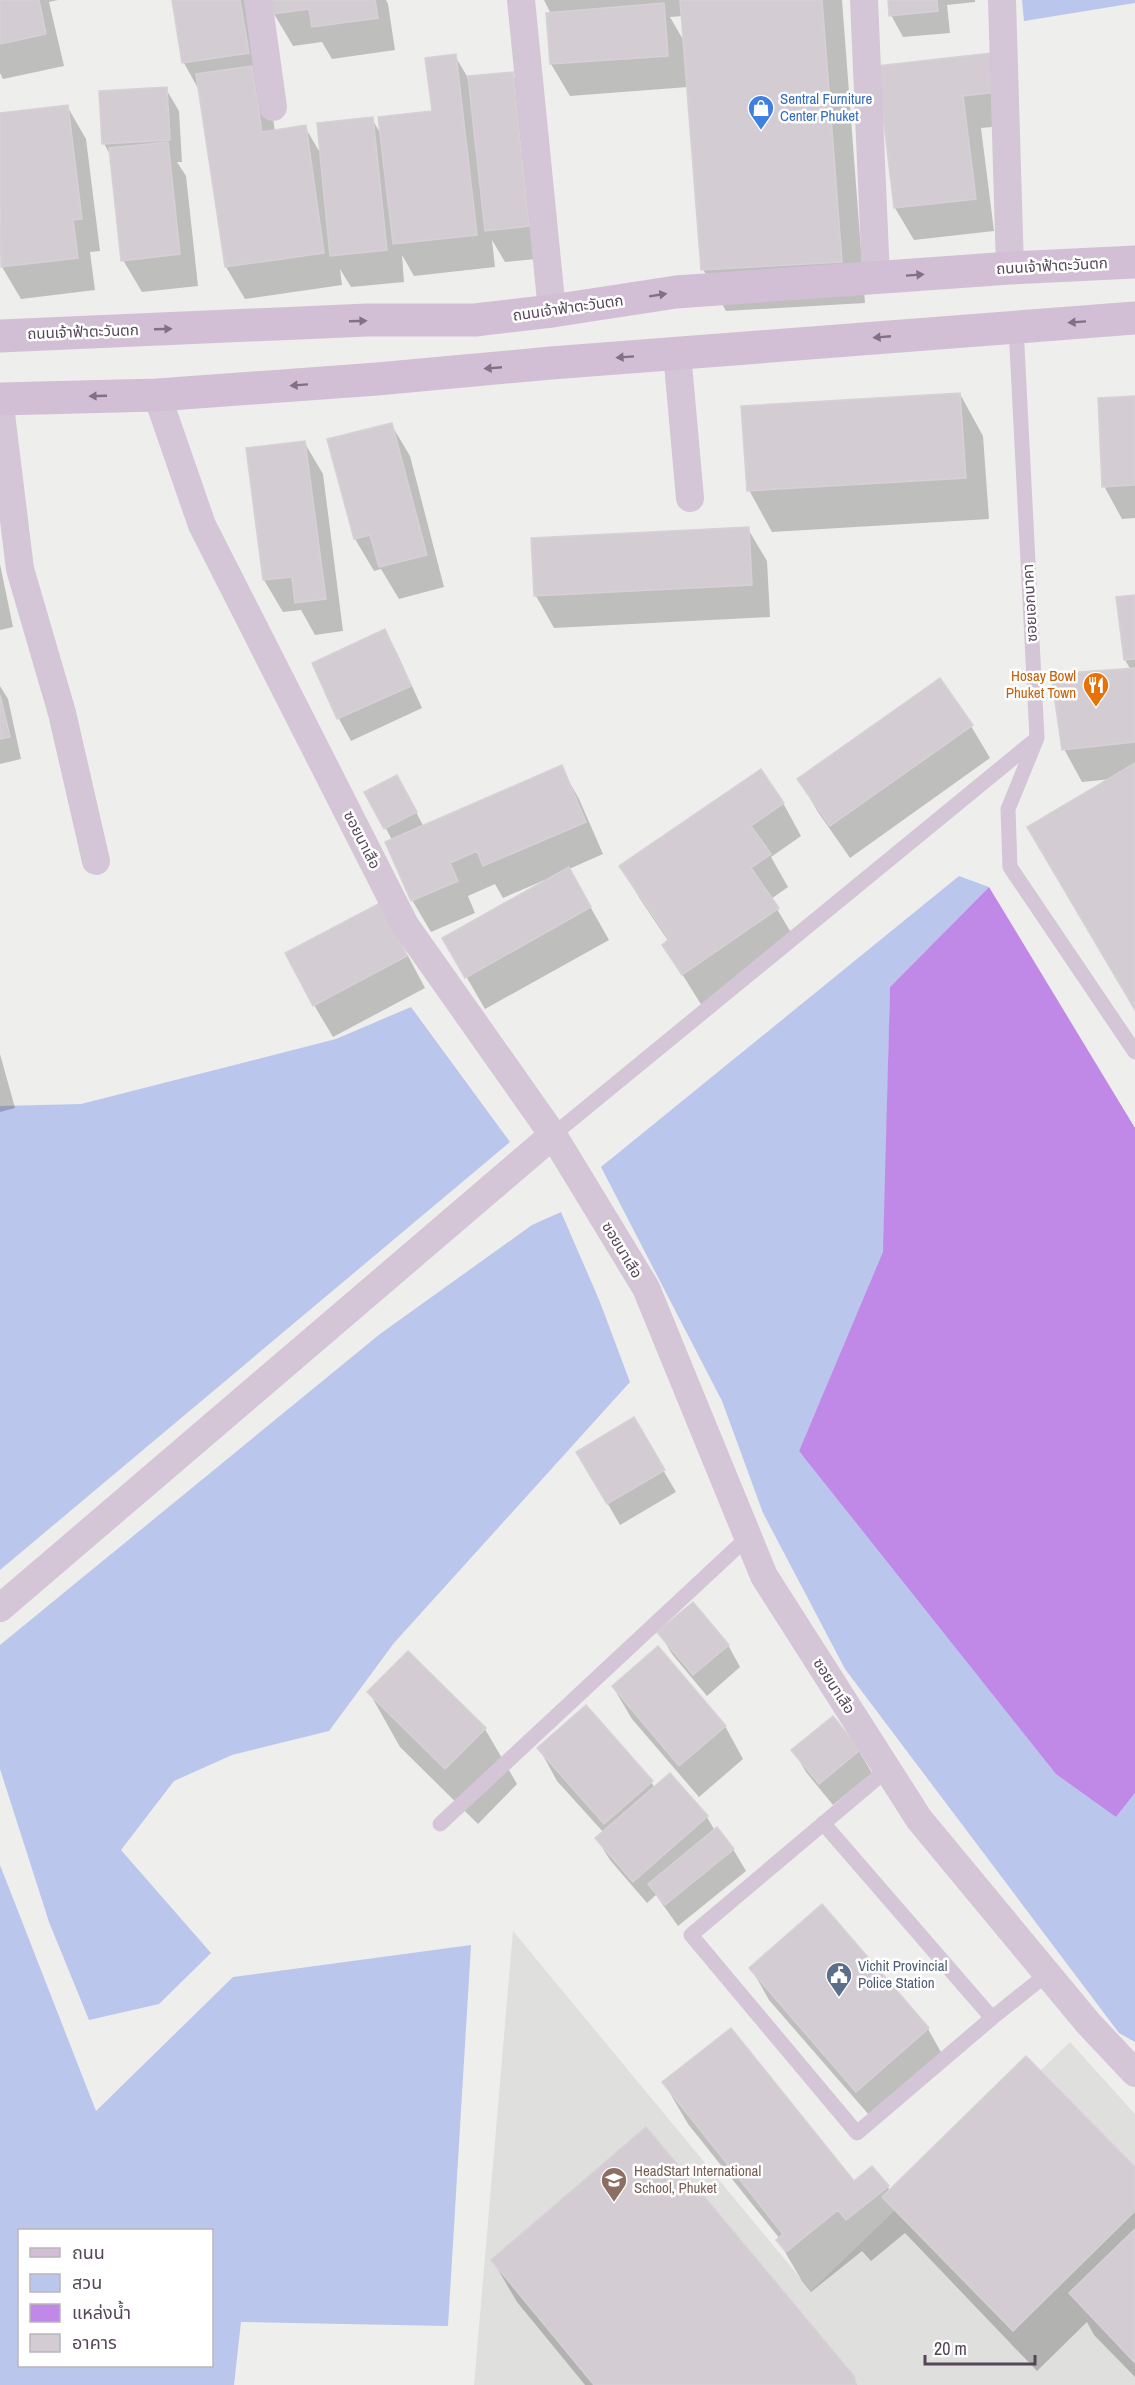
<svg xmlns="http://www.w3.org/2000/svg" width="1135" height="2385" viewBox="0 0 1135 2385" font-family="'Archivo Narrow','Noto Sans Thai',sans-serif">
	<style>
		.education { fill: #dfe0dd }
		.green { fill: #bbc6ec; fill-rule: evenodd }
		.water { fill: #c189e7 }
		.shadow { fill: #0003; fill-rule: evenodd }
		.building { fill: #d3ccd3; stroke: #d8d0d7; stroke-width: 1.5 }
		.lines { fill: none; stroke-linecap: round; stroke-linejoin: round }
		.service { stroke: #d4c6d6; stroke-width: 15 }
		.minor { stroke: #d4c6d6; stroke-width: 28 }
		.secondary { stroke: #d3bfd5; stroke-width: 33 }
		.oneway { fill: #827084 }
		.labels { text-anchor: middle; stroke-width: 5; stroke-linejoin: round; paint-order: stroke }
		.shop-label { font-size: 15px; fill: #366cbe; stroke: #fff; text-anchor: start }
		.street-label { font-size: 15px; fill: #564558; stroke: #fff }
		.food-label { font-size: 15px; fill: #c56008; stroke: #fff; text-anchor: end }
		.service-label { font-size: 15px; fill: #4e5e75; stroke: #fff; text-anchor: start }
		.education-label { font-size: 15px; fill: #785e54; stroke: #fff; text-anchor: start }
	</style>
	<rect width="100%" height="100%" fill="#eeefec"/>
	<path class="education" d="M 513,1931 L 811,2291 L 1070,2042 L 1135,2114 L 1135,2385 L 474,2385 Z"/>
	<path class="green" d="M 1022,0 L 1135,0 L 1135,3 L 1024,21 Z
		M 959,876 L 989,887 L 890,987 L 884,1252 L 799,1451 L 1116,1817 L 1135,1793 L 1135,2042 L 1119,2033 L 845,1669 L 763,1513 L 722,1401 L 601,1167 Z
		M 411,1007 L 510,1142 L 0,1570 L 0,1106 L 81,1104 L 336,1039 Z
		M 561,1212 L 600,1302 L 630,1382 L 394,1643 L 329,1731 L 232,1755 L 174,1781 L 121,1850 L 211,1953 L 159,2004 L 89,2020 L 49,1922 L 0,1769 L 0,1645 L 380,1334 L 532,1225 Z
		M 0,1865 L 96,2111 L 233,1977 L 471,1945 L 448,2326 L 241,2322 L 234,2385 L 0,2385 ZM 20,2230 L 212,2230 L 212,2366 L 20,2366 Z"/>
	<path class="water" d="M 989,887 L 1135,1128 L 1135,1793 L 1116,1817 L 1056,1774 L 799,1451 L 883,1252 L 890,987 Z"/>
	<path class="shadow" d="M 0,0 L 58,0 L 49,2 L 64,66 L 3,79 L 0,73 Z
		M 174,0 L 253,0 L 275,131 L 305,127 L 322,156 L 372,119 L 382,136 L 434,113 L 455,56 L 471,83 L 512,73 L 530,106 L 546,258 L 505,262 L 492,240 L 495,267 L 414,276 L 402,255 L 404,282 L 351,287 L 340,269 L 342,285 L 245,299 L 226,267 L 200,92 L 184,63 Z
		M 272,0 L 386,0 L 388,4 L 395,50 L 332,59 L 322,42 L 293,46 L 274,14 Z
		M 544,0 L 842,0 L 865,303 L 726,311 L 703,269 L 688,87 L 570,96 L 551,64 L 551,14 ZM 683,16 L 685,43 L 670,17 Z
		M 889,0 L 975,0 L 975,2 L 947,5 L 950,33 L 903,37 L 891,15 Z
		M 990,54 L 1013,125 L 981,128 L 994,231 L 914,240 L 895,208 L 878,67 Z
		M 166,89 L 179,111 L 182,162 L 177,162 L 186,176 L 198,286 L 142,292 L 123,260 L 111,157 L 104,143 Z
		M 67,106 L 86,139 L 100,251 L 90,252 L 95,290 L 21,299 L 2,267 L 0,251 L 0,115 Z
		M 960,394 L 983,436 L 989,519 L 772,532 L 749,490 Z
		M 1135,398 L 1135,518 L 1122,519 L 1104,486 Z
		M 391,424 L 410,456 L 444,587 L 399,599 L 381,569 L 374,571 L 355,539 L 329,440 Z
		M 304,442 L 323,474 L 343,631 L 315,635 L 301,610 L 283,612 L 264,580 L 247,449 Z
		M 748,529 L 767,561 L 770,617 L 554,628 L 536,596 Z
		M 0,564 L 13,627 L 0,630 Z
		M 1135,596 L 1135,1008 L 1112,779 L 1082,782 L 1064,749 L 1131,670 L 1125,660 Z
		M 385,631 L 397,653 L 422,708 L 351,741 L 339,719 L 314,664 Z
		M 0,686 L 8,699 L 21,759 L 0,764 Z
		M 971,726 L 990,758 L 850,858 L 818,812 L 799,780 Z
		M 561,767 L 579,799 L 603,854 L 569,869 L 609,940 L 485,1009 L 444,938 L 548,881 L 547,879 L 503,898 L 495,884 L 468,896 L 475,913 L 431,932 L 412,900 L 392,840 L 367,792 L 409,799 L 424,827 Z
		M 783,803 L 801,836 L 771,857 L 788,887 L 771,899 L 796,941 L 702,1006 L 664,945 L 669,942 L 640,899 L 621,867 Z
		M 398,937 L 425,988 L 333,1037 L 314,1005 Z
		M 0,1054 L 15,1108 L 0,1112 Z
		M 633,1419 L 676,1492 L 620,1525 L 578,1452 Z
		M 659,1632 L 728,1645 L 740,1667 L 707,1696 L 672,1654 Z
		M 408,1653 L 485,1729 L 517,1784 L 478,1824 L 400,1747 L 369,1692 Z
		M 613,1687 L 725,1726 L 743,1759 L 699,1797 L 632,1719 Z
		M 833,1718 L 859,1751 L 872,1773 L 833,1805 L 806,1772 L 793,1750 Z
		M 539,1748 L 651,1782 L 655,1788 L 707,1817 L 715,1831 L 733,1849 L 746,1871 L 678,1926 L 656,1895 L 647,1903 L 610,1860 L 597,1839 L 604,1833 L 557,1781 Z
		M 751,1968 L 928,2029 L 946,2061 L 876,2123 L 769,2000 Z
		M 664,2083 L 853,2183 L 888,2187 L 890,2191 L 1135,2169 L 1135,2377 L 1094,2335 L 1087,2322 L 1037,2371 L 905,2233 L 871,2261 L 862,2251 L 811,2292 L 802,2281 L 778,2240 L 780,2239 L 688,2124 Z
		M 493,2261 L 853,2377 L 857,2385 L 585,2385 L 517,2302 Z"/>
	<path class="building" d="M 0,0 L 39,0 L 46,34 L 0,44 Z
		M 172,0 L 240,0 L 249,53 L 182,63 Z
		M 271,0 L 375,0 L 378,18 L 312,27 L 309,9 L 273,14 Z
		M 680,0 L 822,0 L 842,262 L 701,270 Z
		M 888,0 L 937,0 L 938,11 L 889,16 Z
		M 664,3 L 668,56 L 550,64 L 546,13 Z
		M 991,53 L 996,92 L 963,96 L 976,199 L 894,208 L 877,66 Z
		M 456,54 L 477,235 L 393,244 L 378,117 L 432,111 L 425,58 Z
		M 252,66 L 262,132 L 306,125 L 324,253 L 225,267 L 196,74 Z
		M 513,72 L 529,226 L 485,231 L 468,76 Z
		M 167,87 L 170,140 L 102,144 L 99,91 Z
		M 68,105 L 82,219 L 73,220 L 78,258 L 1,267 L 0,113 Z
		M 373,117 L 387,250 L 330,256 L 317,123 Z
		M 168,142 L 180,254 L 121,261 L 109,148 Z
		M 960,393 L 966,478 L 747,491 L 741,406 Z
		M 1135,396 L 1135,485 L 1102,487 L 1098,398 Z
		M 392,423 L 427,555 L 379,567 L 370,535 L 354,539 L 327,439 Z
		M 305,441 L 326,599 L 295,603 L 292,577 L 263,580 L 246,448 Z
		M 749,527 L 752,585 L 534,596 L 531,538 Z
		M 1135,595 L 1135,659 L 1124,660 L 1116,597 Z
		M 385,629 L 411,686 L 337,719 L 312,663 Z
		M 1135,668 L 1135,742 L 1062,750 L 1051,674 Z
		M 940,678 L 973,725 L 830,826 L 797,779 Z
		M 0,695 L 10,737 L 0,739 Z
		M 1135,763 L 1135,1010 L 1027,827 Z
		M 562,765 L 586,822 L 483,866 L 477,851 L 450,863 L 458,881 L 411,901 L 385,842 Z
		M 761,769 L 784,803 L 751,826 L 771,854 L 751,868 L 779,908 L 682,975 L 662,945 L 669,939 L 619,866 Z
		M 397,775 L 417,812 L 384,829 L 364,792 Z
		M 569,867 L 591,907 L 465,978 L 442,938 Z
		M 380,903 L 407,956 L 313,1006 L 285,953 Z
		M 634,1417 L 665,1470 L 607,1504 L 576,1452 Z
		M 693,1602 L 729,1645 L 693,1675 L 657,1632 Z
		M 658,1646 L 726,1726 L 679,1766 L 612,1686 Z
		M 408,1651 L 486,1728 L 445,1769 L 367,1692 Z
		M 586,1705 L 653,1781 L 604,1824 L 537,1748 Z
		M 833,1716 L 860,1750 L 819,1784 L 791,1750 Z
		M 670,1773 L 708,1816 L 633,1882 L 595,1838 Z
		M 717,1827 L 734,1849 L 665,1905 L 648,1884 Z
		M 822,1904 L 929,2028 L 856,2092 L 749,1968 Z
		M 731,2028 L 854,2181 L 872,2166 L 889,2186 L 846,2220 L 838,2210 L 786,2252 L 776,2240 L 783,2234 L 662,2082 Z
		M 1026,2056 L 1135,2167 L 1135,2211 L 1013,2331 L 882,2197 Z
		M 646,2127 L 854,2376 L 856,2385 L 594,2385 L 491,2260 Z
		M 1135,2229 L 1135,2363 L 1069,2293 Z"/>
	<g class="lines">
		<path class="service" d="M 1016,327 L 1037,738 L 1008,809 L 1010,867 L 1135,1052
			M 553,1135 L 1035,740
			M 888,1769 L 691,1935 L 857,2133 L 992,2018 L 1047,1974
			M 823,1823 L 992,2018
			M 440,1824 L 748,1537"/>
		<path class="minor" d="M 258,0 L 273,107
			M 521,0 L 552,311
			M 864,0 L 876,277
			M 1002,0 L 1010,268
			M 677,353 L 690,498
			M 157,395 L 202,525 L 405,925 L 553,1135 L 646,1288 L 764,1576 L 919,1819 L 1088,2023 L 1135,2073
			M 0,406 L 20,569 L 62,713 L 96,861
			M 0,1608 L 553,1135"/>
		<path class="secondary" d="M 0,336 L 367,320 L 475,320 L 552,311 L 676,292 L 1010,268 L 1135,262
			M 0,399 L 157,395 L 377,379 L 551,363 L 1135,318"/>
	</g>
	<defs><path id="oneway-solid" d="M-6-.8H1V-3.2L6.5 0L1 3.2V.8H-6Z" transform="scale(1.5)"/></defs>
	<g class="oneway">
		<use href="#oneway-solid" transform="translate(915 275) rotate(-4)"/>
		<use href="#oneway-solid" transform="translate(658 295) rotate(-9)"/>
		<use href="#oneway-solid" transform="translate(358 321) rotate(-2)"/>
		<use href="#oneway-solid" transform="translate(1077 322) rotate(176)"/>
		<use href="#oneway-solid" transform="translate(163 329) rotate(-2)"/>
		<use href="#oneway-solid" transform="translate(882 337) rotate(175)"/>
		<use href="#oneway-solid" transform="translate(625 357) rotate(176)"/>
		<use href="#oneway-solid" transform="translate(493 368) rotate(175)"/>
		<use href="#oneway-solid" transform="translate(299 385) rotate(176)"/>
		<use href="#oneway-solid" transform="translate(98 396) rotate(178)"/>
	</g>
	<defs>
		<g id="shop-pin" transform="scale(1.35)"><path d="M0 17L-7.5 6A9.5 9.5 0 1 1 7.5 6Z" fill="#3f7fe0" stroke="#fff"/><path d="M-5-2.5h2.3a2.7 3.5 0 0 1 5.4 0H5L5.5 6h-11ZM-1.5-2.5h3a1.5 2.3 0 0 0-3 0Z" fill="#fff"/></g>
		<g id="restaurant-pin" transform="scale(1.35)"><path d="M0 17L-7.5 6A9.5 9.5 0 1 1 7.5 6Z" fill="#e8710a" stroke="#fff"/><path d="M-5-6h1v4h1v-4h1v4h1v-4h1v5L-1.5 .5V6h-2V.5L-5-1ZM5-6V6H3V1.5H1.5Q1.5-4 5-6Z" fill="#fff"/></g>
		<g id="civic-pin" transform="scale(1.35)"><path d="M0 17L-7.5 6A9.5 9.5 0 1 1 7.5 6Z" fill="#5c6f8a" stroke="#fff"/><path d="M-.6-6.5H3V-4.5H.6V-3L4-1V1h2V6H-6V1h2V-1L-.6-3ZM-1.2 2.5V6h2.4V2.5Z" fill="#fff"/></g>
		<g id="school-pin" transform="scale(1.35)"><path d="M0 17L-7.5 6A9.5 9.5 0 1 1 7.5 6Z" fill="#8d6e63" stroke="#fff"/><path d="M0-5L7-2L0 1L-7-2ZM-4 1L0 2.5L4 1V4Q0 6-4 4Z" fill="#fff"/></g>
	</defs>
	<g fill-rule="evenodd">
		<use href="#shop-pin" x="761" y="108"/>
		<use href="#restaurant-pin" x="1096" y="685"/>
		<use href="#civic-pin" x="839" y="1975"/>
		<use href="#school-pin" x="614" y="2180"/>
	</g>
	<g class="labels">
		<g class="shop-label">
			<text x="780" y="104">Sentral Furniture<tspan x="780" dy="17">Center Phuket</tspan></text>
		</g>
		<g class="street-label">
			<text transform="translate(1052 266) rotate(-3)" y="5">ถนนเจ้าฟ้าตะวันตก</text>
			<text transform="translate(568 308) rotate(-8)" y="5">ถนนเจ้าฟ้าตะวันตก</text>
			<text transform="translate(83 332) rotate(-2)" y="5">ถนนเจ้าฟ้าตะวันตก</text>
			<text transform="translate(1030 603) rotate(-93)" y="5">ซอยเอกนาคา</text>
			<text transform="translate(362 840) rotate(63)" y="5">ซอยนาเสือ</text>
			<text transform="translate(622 1250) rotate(59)" y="5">ซอยนาเสือ</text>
			<text transform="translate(834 1686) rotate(57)" y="5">ซอยนาเสือ</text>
		</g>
		<g class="food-label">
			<text x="1076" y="681">Hosay Bowl<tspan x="1076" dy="17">Phuket Town</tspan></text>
		</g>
		<g class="service-label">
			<text x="858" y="1971">Vichit Provincial<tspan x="858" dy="17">Police Station</tspan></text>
		</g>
		<g class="education-label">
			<text x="634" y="2176">HeadStart International<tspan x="634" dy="17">School, Phuket</tspan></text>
		</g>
	</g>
	<rect x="18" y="2229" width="195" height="138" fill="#ffffff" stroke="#bbb5bc" stroke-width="1.5"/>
	<rect x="30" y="2248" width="30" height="9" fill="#d3bfd5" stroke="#bbb5bc" stroke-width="1.5"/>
	<text x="72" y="2259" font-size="18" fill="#564558">ถนน</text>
	<rect x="30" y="2274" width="30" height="18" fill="#bbc6ec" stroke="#bbb5bc" stroke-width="1.5"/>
	<text x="72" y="2289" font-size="18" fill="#564558">สวน</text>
	<rect x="30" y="2304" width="30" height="18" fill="#c189e7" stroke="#bbb5bc" stroke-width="1.5"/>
	<text x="72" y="2319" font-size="18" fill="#564558">แหล่งน้ำ</text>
	<rect x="30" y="2334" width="30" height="18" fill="#d3ccd3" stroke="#bbb5bc" stroke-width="1.5"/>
	<text x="72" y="2349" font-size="18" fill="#564558">อาคาร</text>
	<path d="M925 2355v9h110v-9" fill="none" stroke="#564558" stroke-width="3"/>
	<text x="934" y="2355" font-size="18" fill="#564558" stroke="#ffffff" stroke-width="4.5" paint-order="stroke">20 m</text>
</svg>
